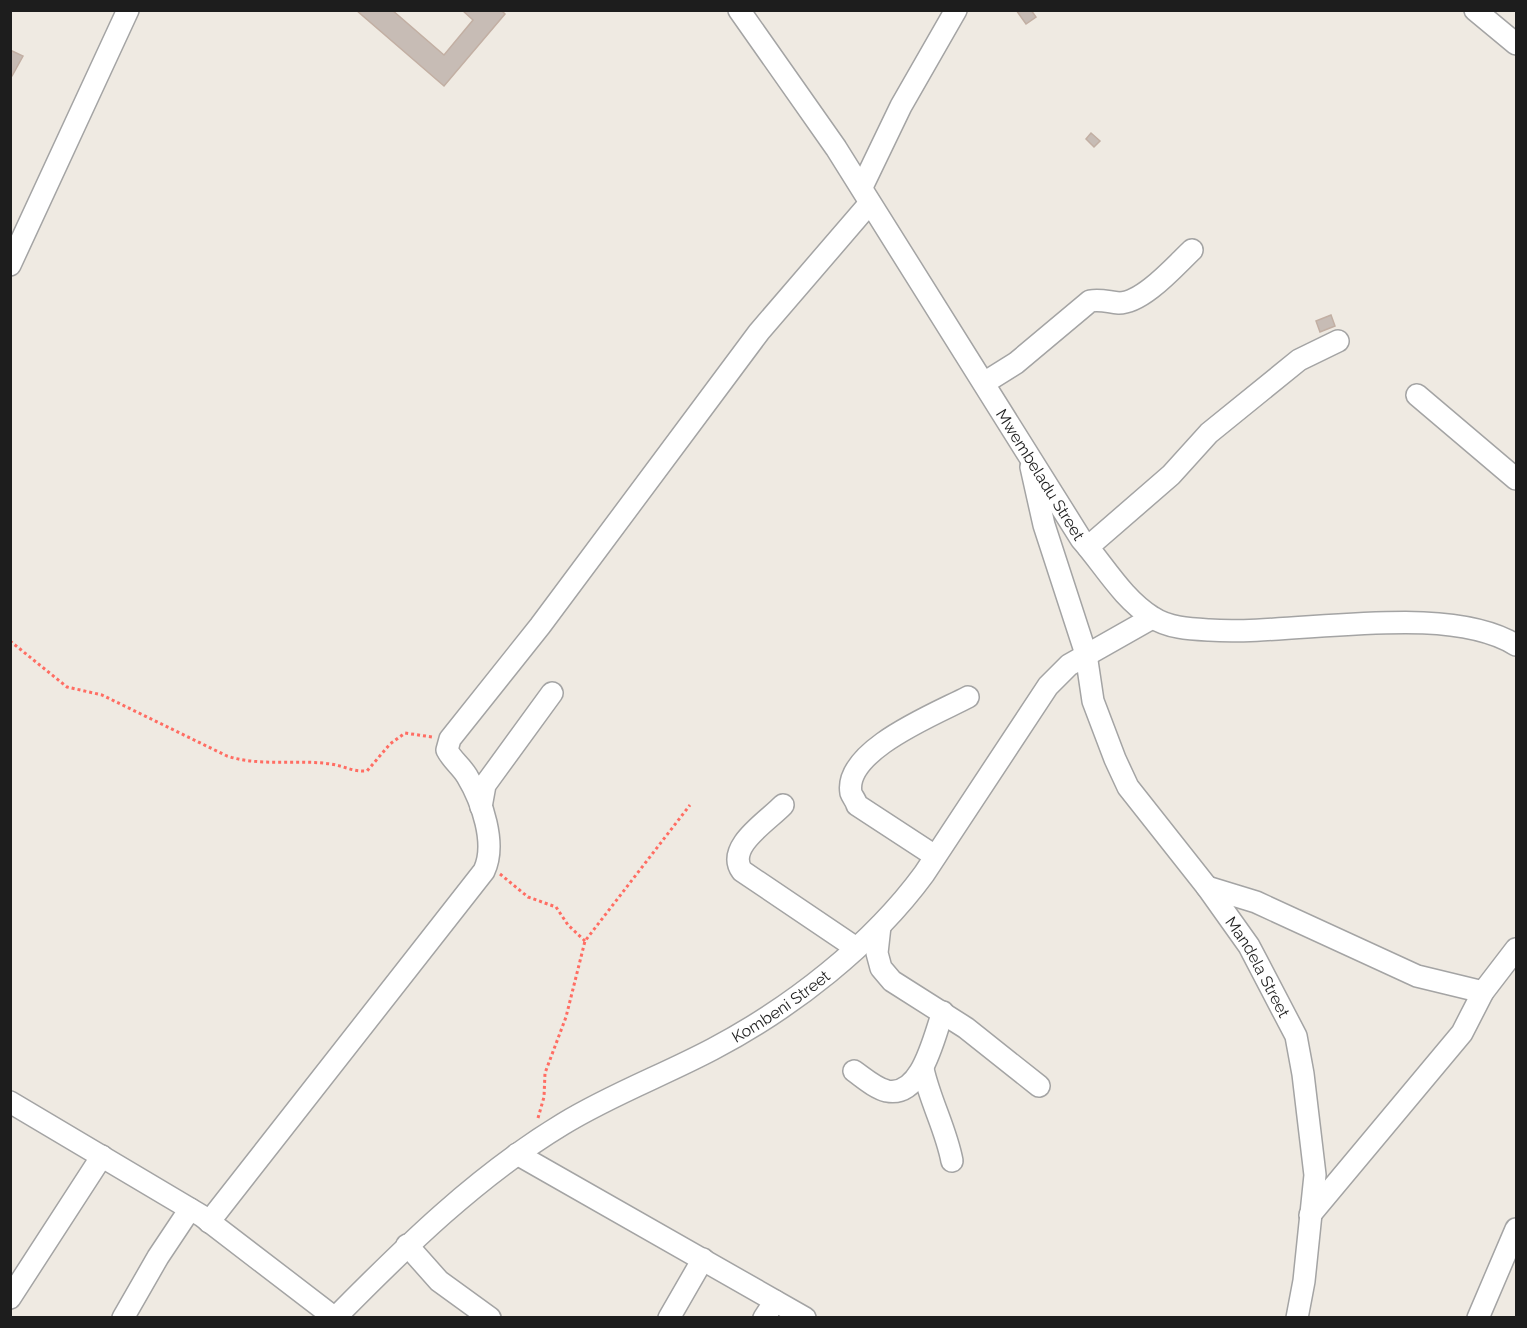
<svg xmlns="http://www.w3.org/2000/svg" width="1527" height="1328" viewBox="0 0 1527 1328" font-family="Raleway,sans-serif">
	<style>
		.building { fill: #c7bcb5; stroke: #c2afa3; stroke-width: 1.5 }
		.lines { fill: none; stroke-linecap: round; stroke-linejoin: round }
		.minor-casing { stroke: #a4a4a4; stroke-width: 24 }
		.path { stroke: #ff6d63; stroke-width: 3; stroke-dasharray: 3 3; stroke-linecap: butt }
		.minor { stroke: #fff; stroke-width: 21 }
		.labels { text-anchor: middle; stroke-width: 5; stroke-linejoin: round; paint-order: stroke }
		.street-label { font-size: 16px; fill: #1d1d1d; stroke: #fff }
	</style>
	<rect width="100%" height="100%" fill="#efeae2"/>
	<path class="building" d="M 356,10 L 392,10 L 444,55 L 473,20 L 462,10 L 501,10 L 505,14 L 444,86 Z
		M 1016,10 L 1031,10 L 1036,17 L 1026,24 Z
		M 10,50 L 23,56 L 12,76 L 10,76 Z
		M 1091,133 L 1100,141 L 1094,147 L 1086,139 Z
		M 1331,315 L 1335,326 L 1320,332 L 1316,321 Z"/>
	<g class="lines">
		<g class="minor-casing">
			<g id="minor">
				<path id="s1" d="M 739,10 L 836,148 L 1081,539 C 1104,565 1122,598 1152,617 C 1168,628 1190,629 1209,630 C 1295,636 1444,601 1516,645"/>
				<path d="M 1475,10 L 1516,44"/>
				<path d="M 862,187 L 901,106 L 956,10"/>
				<path d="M 10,265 L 128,10"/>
				<path d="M 984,383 L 1016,363 L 1090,301 C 1101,299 1108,302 1119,303 C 1143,303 1175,266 1192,250"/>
				<path d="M 1417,395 L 1516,479"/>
				<path id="s2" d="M 1031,467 L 1044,525 L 1086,654 L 1093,701 L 1115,759 L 1128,787 L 1207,887 L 1249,946 L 1296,1036 L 1303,1074 L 1315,1175 L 1304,1281 L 1297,1318"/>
				<path d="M 1088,547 L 1171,475 L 1209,433 L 1299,360 L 1338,341"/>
				<path d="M 783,805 C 768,821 725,847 742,871 L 856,948"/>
				<path d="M 481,807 L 485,785 L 552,693"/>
				<path d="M 935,856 L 857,805 C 856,801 852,796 851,793 C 843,750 938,713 968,697"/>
				<path d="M 1207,887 L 1256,902 L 1417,976 L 1483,992"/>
				<path d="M 880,926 L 877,953 L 881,968 L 892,981 L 966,1028 L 1039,1086"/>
				<path d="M 923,1069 C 930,1101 946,1129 952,1161"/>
				<path d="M 854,1071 C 864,1078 875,1088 887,1091 C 922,1098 934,1036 943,1012"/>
				<path d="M 10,1102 L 202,1216 L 335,1318"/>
				<path d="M 517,1154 L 805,1318"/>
				<path d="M 1310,1215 L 1462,1033 L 1483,992 L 1516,949"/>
				<path d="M 209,1222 L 484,871 C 497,844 482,801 467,776 C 461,766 452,760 447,750 L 450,739 L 540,626 L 759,332 L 869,204"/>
				<path d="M 407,1245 L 439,1281 L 490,1318"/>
				<path d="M 10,1298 L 102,1156"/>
				<path d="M 123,1318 L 158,1257 L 190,1209"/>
				<path id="s3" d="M 335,1318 C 405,1247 477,1176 563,1124 C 610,1095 664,1075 713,1049 C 791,1008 872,945 924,874 L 1048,686 L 1069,665 L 1152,618"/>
				<path d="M 669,1318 L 703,1259"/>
				<path d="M 764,1318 L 775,1301"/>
				<path d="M 1478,1318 L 1516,1229"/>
			</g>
		</g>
		<path class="path" d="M 10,641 L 67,687 L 102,695 L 227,756 C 260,767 296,759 331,764 C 344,766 353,772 367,771 L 390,744 L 405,733 L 432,737
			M 500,874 L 528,897 L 556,907 L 568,925 L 585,941
			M 538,1118 L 544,1097 L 545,1073 L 566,1017 L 585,941 L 690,805"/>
		<use href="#minor" class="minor"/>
	</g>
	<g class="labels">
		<g class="street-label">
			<text dy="6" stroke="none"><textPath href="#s1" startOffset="554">Mwembeladu Street</textPath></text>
			<text dy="6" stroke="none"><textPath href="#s2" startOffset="558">Mandela Street</textPath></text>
			<text dy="6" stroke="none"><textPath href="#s3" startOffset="548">Kombeni Street</textPath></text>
		</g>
	</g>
	<rect width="1527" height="1328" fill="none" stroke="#1d1d1d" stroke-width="24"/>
</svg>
